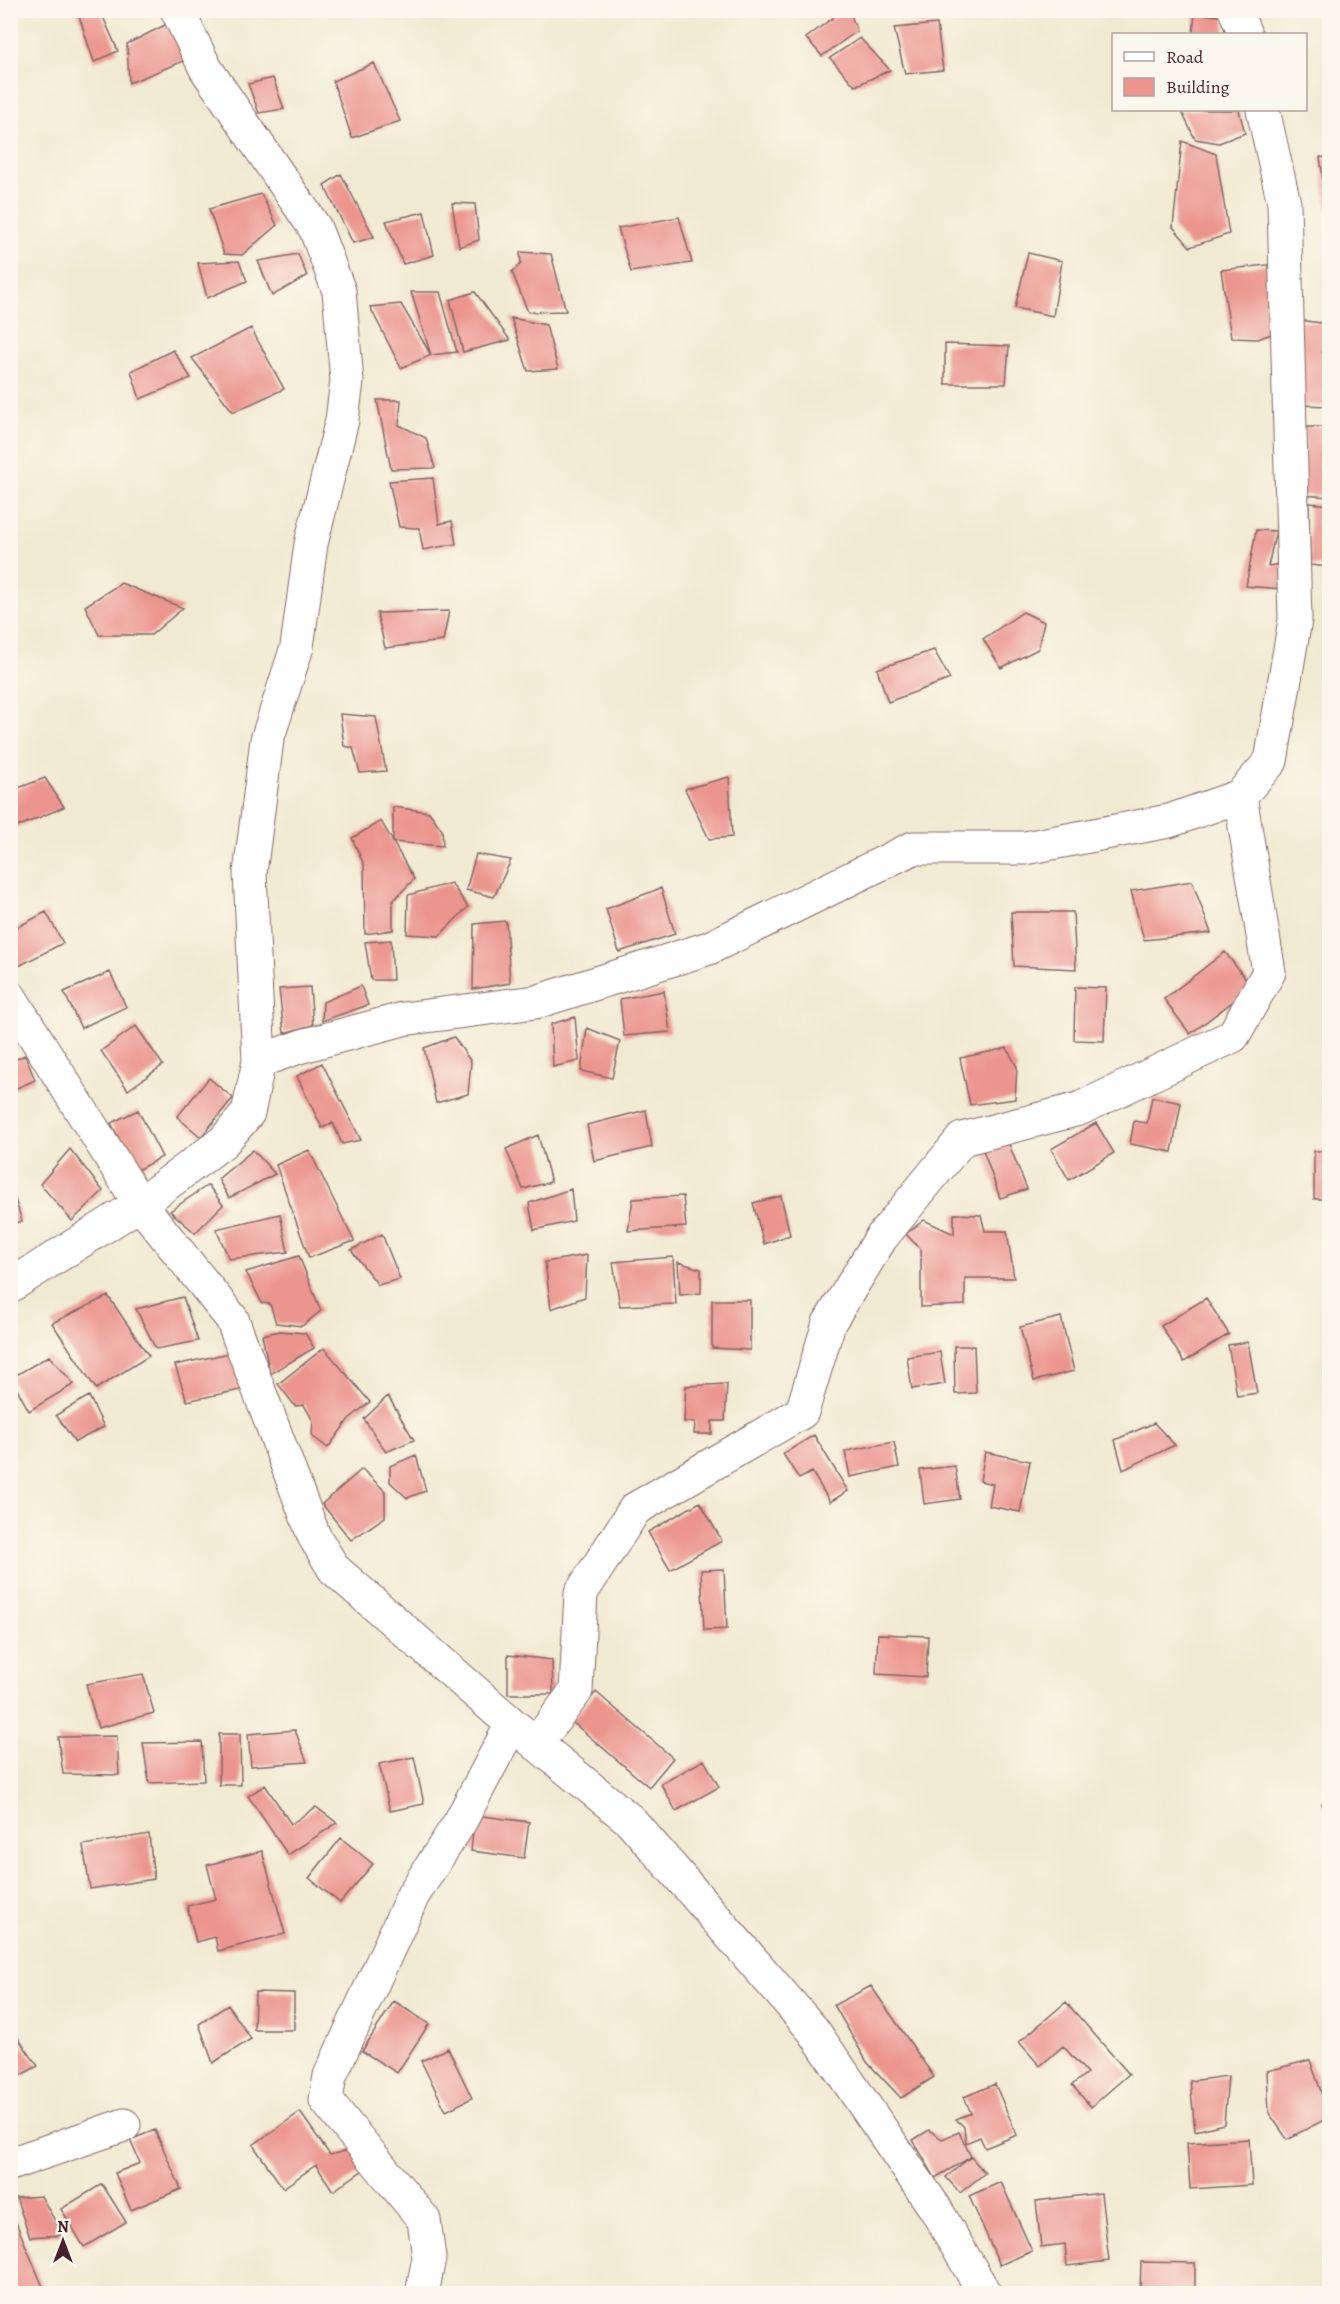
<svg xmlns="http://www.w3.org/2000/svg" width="1340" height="2304" viewBox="0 0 1340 2304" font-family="Alegreya,serif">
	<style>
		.building { fill: #eb958e }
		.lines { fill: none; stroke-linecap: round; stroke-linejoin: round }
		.street-casing { stroke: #846665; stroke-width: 35 }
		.street { stroke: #fff; stroke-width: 33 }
	</style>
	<rect width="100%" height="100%" fill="#fbf7ec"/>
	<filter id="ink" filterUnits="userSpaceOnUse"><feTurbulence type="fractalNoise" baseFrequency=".0167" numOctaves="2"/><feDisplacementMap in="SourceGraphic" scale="12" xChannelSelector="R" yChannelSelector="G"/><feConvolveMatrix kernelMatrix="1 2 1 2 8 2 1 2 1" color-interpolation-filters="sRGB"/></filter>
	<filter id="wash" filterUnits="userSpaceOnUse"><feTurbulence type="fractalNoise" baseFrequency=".008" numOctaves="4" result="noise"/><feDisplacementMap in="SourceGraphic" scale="24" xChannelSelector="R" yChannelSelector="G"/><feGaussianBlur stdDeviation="1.35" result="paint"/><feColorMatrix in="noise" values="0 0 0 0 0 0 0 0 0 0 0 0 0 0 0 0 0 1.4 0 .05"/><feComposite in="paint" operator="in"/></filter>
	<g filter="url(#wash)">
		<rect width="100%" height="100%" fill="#f1ead2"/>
		<g id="blocks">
			<path class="building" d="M 77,10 L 100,10 L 118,51 L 94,62 Z
				M 843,10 L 849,10 L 857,31 L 822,56 L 806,38 Z
				M 1195,13 L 1224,17 L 1225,34 L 1193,34 Z
				M 175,20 L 191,58 L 129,83 L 127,44 Z
				M 937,24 L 943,70 L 905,74 L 894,28 Z
				M 860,38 L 890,70 L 855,86 L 830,58 Z
				M 374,63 L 400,121 L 352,138 L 333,81 Z
				M 273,78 L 284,109 L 259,113 L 248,84 Z
				M 1181,110 L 1239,110 L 1245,133 L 1219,143 L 1195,139 Z
				M 1182,141 L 1216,154 L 1229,234 L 1190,247 L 1173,227 Z
				M 1320,157 L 1330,158 L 1330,208 L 1327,208 Z
				M 341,174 L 374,237 L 353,243 L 324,185 Z
				M 261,194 L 277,225 L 242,255 L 224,254 L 209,209 Z
				M 452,203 L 475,204 L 479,240 L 459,247 Z
				M 424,212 L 434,255 L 403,264 L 386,221 Z
				M 679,217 L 692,263 L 631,272 L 618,228 Z
				M 520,252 L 551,254 L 566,311 L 528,312 L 512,272 L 521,264 Z
				M 1028,253 L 1062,261 L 1053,316 L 1015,308 Z
				M 298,254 L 307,276 L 272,296 L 258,261 Z
				M 239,261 L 247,281 L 207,298 L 198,263 Z
				M 1276,264 L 1284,329 L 1258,339 L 1231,338 L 1221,270 Z
				M 411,292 L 440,292 L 457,352 L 431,355 L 401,368 L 370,307 L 401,304 L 431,355 Z
				M 475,292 L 510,340 L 463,352 L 450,300 Z
				M 511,318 L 546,325 L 558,369 L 528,371 Z
				M 1297,320 L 1330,324 L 1330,333 L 1326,336 L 1322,352 L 1330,353 L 1330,406 L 1302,405 Z
				M 251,328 L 284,389 L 233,412 L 192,358 Z
				M 945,344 L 1009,346 L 1006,384 L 945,384 Z
				M 173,350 L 191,378 L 140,399 L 131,371 Z
				M 377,400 L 401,400 L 399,425 L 426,438 L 435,468 L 391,469 Z
				M 1305,427 L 1330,427 L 1330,497 L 1302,495 Z
				M 433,478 L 439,524 L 452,521 L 456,544 L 423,550 L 419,528 L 399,527 L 389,481 Z
				M 1309,503 L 1330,505 L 1330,567 L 1310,565 Z
				M 1256,530 L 1276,531 L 1268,566 L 1285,563 L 1282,589 L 1246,586 Z
				M 121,583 L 183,608 L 151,635 L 99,635 L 85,606 Z
				M 449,611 L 443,641 L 385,648 L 377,613 Z
				M 1023,612 L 1044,622 L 1038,649 L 1001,668 L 983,639 Z
				M 934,650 L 950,679 L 888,702 L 877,669 Z
				M 340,714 L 376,717 L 386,771 L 360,773 L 353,748 L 344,746 Z
				M 729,777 L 732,837 L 709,839 L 685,789 Z
				M 45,778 L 64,807 L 10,830 L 10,791 Z
				M 393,807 L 429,812 L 442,830 L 443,846 L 393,842 L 414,879 L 393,901 L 393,930 L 365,934 L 364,865 L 352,838 L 381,821 L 393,842 Z
				M 476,854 L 511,860 L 494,897 L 466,890 Z
				M 1192,881 L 1211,933 L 1144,940 L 1131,891 Z
				M 451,883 L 468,907 L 439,936 L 407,934 L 408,895 Z
				M 661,888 L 675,934 L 619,952 L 606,909 Z
				M 46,912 L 63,943 L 19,966 L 10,951 L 10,931 Z
				M 1011,912 L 1073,912 L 1076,969 L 1014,966 Z
				M 506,921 L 510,983 L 473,989 L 474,924 Z
				M 391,940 L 393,980 L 371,980 L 365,942 Z
				M 1225,952 L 1252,987 L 1190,1034 L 1164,999 Z
				M 110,972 L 126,1007 L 81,1028 L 64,992 Z
				M 361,986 L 368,1005 L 322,1021 L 323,1002 Z
				M 310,987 L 313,1025 L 284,1033 L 279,989 Z
				M 1075,987 L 1106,988 L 1104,1041 L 1074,1040 Z
				M 664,991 L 670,1032 L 624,1036 L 620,999 Z
				M 575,1017 L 579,1061 L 553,1067 L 551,1024 Z
				M 136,1026 L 163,1065 L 128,1090 L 101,1051 Z
				M 587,1028 L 620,1041 L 612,1078 L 581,1071 Z
				M 454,1037 L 471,1062 L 468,1094 L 436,1103 L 424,1048 Z
				M 1007,1048 L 1017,1067 L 1015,1099 L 970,1105 L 960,1058 Z
				M 10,1051 L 14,1060 L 25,1055 L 35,1080 L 10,1091 Z
				M 322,1063 L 361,1140 L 342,1144 L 333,1123 L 322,1128 L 297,1076 Z
				M 209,1078 L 233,1098 L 201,1137 L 177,1117 Z
				M 1152,1097 L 1181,1103 L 1172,1152 L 1130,1144 L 1134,1121 L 1147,1123 Z
				M 138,1110 L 162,1157 L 135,1171 L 111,1123 Z
				M 646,1110 L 652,1147 L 594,1161 L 587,1125 Z
				M 1096,1123 L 1114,1153 L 1069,1180 L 1051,1149 Z
				M 538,1135 L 551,1182 L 523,1189 L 506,1149 Z
				M 1006,1137 L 1027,1189 L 1000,1198 L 982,1147 Z
				M 70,1149 L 103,1191 L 72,1221 L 40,1184 Z
				M 253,1150 L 275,1174 L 229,1198 L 218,1179 Z
				M 309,1150 L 354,1241 L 309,1258 L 276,1165 Z
				M 1314,1151 L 1330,1151 L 1330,1199 L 1314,1199 Z
				M 10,1184 L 22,1221 L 10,1225 Z
				M 208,1185 L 223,1205 L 195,1233 L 170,1211 Z
				M 571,1189 L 574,1221 L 534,1230 L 529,1203 Z
				M 683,1196 L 686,1227 L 628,1231 L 633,1199 Z
				M 781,1196 L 790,1235 L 764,1244 L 753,1203 Z
				M 280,1214 L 288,1252 L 229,1259 L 216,1229 Z
				M 954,1214 L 981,1215 L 985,1231 L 1007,1231 L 1014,1278 L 965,1278 L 965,1305 L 921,1307 L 921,1250 L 906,1234 L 924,1220 L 954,1234 Z
				M 382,1234 L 400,1279 L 378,1285 L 351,1250 Z
				M 587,1255 L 585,1297 L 551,1309 L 545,1262 Z
				M 299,1256 L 321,1311 L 302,1326 L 276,1323 L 270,1304 L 262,1303 L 246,1272 Z
				M 673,1257 L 676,1304 L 620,1306 L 613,1262 Z
				M 678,1262 L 701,1269 L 701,1293 L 680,1295 Z
				M 108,1296 L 149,1356 L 96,1389 L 52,1323 Z
				M 183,1297 L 198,1341 L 156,1349 L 136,1309 Z
				M 1206,1298 L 1229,1334 L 1184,1362 L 1161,1326 Z
				M 712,1300 L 750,1300 L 750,1350 L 712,1348 Z
				M 1061,1317 L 1074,1371 L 1034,1381 L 1020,1327 Z
				M 280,1331 L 305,1333 L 314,1348 L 270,1374 L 262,1335 Z
				M 1248,1342 L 1257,1393 L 1237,1396 L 1228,1345 Z
				M 954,1346 L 974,1346 L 976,1393 L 955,1394 Z
				M 324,1348 L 370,1402 L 349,1419 L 328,1448 L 312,1436 L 313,1421 L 304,1405 L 295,1406 L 278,1384 Z
				M 940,1352 L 945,1384 L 912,1389 L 907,1357 Z
				M 229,1353 L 250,1388 L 187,1401 L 175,1365 Z
				M 49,1356 L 74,1384 L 29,1411 L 11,1378 Z
				M 727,1384 L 725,1421 L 712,1421 L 712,1434 L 694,1434 L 695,1422 L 684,1422 L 686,1386 Z
				M 89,1396 L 104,1427 L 75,1442 L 56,1415 Z
				M 388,1396 L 414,1440 L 386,1452 L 364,1419 Z
				M 1154,1423 L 1175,1445 L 1123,1470 L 1115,1440 Z
				M 814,1435 L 848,1491 L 830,1502 L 812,1472 L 799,1479 L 783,1454 Z
				M 894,1442 L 899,1467 L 850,1477 L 845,1451 Z
				M 985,1452 L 1030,1461 L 1020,1512 L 989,1506 L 993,1484 L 980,1481 Z
				M 416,1455 L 426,1491 L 407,1498 L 390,1482 L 390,1466 Z
				M 955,1466 L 960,1499 L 924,1504 L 920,1470 Z
				M 362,1469 L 385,1491 L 385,1517 L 351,1540 L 322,1504 Z
				M 700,1502 L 722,1541 L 670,1570 L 648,1532 Z
				M 724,1569 L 727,1629 L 704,1630 L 701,1570 Z
				M 878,1634 L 928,1636 L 926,1677 L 876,1674 Z
				M 508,1655 L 552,1660 L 553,1694 L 508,1694 Z
				M 143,1674 L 154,1713 L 98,1728 L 86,1684 Z
				M 596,1692 L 673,1758 L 649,1787 L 571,1721 Z
				M 295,1730 L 307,1762 L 251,1766 L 248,1734 Z
				M 219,1734 L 240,1734 L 241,1785 L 219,1785 Z
				M 117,1736 L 119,1775 L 63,1774 L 58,1737 Z
				M 202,1742 L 204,1781 L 149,1783 L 143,1743 Z
				M 414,1757 L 424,1804 L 390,1811 L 379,1764 Z
				M 704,1760 L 719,1787 L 676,1811 L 661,1784 Z
				M 265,1785 L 291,1824 L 316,1807 L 337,1823 L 288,1855 L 248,1796 Z
				M 1330,1800 L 1330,1817 L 1322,1804 Z
				M 475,1815 L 529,1822 L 524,1858 L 471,1851 Z
				M 149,1834 L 154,1879 L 90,1889 L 83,1845 Z
				M 341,1838 L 373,1864 L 340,1903 L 309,1878 Z
				M 262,1851 L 285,1934 L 218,1951 L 215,1937 L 196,1942 L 187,1906 L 216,1899 L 207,1865 Z
				M 871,1986 L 934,2077 L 901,2098 L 867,2062 L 834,2005 Z
				M 255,1992 L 294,1993 L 294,2030 L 254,2030 Z
				M 394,2001 L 429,2024 L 397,2073 L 362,2051 Z
				M 1066,2002 L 1129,2074 L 1091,2107 L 1072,2085 L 1087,2073 L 1063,2046 L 1040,2066 L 1019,2042 Z
				M 228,2005 L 251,2039 L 213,2063 L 199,2024 Z
				M 10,2027 L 38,2066 L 10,2081 Z
				M 448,2048 L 472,2098 L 446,2111 L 421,2061 Z
				M 1310,2060 L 1330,2117 L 1287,2139 L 1269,2113 L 1267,2071 Z
				M 1228,2076 L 1224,2124 L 1195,2131 L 1190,2081 Z
				M 995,2084 L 1017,2135 L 985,2148 L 980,2137 L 966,2143 L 964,2127 L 956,2119 L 971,2113 L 964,2097 Z
				M 300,2112 L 330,2155 L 353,2149 L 366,2168 L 333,2191 L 316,2165 L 283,2188 L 253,2145 Z
				M 155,2130 L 181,2189 L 131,2210 L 115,2173 L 140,2163 L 130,2140 Z
				M 929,2130 L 942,2139 L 959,2132 L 971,2157 L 935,2178 L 913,2140 Z
				M 1249,2139 L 1252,2185 L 1190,2189 L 1187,2143 Z
				M 971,2157 L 985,2173 L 960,2193 L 946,2177 Z
				M 1001,2182 L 1032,2251 L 1000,2265 L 969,2196 Z
				M 102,2184 L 126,2222 L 84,2247 L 61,2209 Z
				M 1101,2193 L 1109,2261 L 1067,2266 L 1065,2244 L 1041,2247 L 1036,2201 Z
				M 41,2196 L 63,2235 L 30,2237 L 16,2198 Z
				M 12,2213 L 46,2294 L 10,2294 Z
				M 1141,2262 L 1195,2263 L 1195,2294 L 1140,2294 Z"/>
		</g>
	</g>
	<g filter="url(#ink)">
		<use href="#blocks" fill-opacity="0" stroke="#846665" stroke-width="1.5"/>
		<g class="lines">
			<g class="street-casing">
				<path id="street" d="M 177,10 L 206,69 L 315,228 L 339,291 L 347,381 L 342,420 L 311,544 L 297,647 L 267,740 L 250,873 L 259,1061 L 248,1113 L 223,1142 L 140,1204 L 232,1319 L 314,1536 L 334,1569 L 512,1724 L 631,1821 L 813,2030 L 935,2208 L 985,2294
					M 1235,10 L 1245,34
					M 10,997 L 140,1204 L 10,1286
					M 259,1061 L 302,1046 L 403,1019 L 536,1002 L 709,948 L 913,848 L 1025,848 L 1169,821 L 1240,796 L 1271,761 L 1295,620 L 1284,203 L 1263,110
					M 536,1744 L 576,1691 L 581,1593 L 635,1509 L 802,1412 L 829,1323 L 881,1238 L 962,1139 L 1079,1109 L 1233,1036 L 1269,972 L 1240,796
					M 10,2164 L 124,2125
					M 422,2294 L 429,2258 L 424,2220 L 326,2100 L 330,2076 L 413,1895 L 460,1822 L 512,1724"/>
			</g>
			<use href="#street" class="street"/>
		</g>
	</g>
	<rect width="1340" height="2304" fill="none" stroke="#fbf7ec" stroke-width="36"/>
	<rect x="1112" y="33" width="195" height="78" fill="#fbf7ec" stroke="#b4a19f" stroke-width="1.5"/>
	<rect x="1124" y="52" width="30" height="9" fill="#ffffff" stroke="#b4a19f" stroke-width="1.5"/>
	<text x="1166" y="63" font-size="18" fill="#4a1f2b">Road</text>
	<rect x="1124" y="78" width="30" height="18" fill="#eb958e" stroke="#b4a19f" stroke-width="1.5"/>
	<text x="1166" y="93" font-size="18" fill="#4a1f2b">Building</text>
	<g transform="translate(63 2241)" stroke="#fbf7ec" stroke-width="4.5" paint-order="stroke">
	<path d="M0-4.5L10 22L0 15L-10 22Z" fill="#4a1f2b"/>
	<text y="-9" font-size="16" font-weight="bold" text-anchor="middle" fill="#4a1f2b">N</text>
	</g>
</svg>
